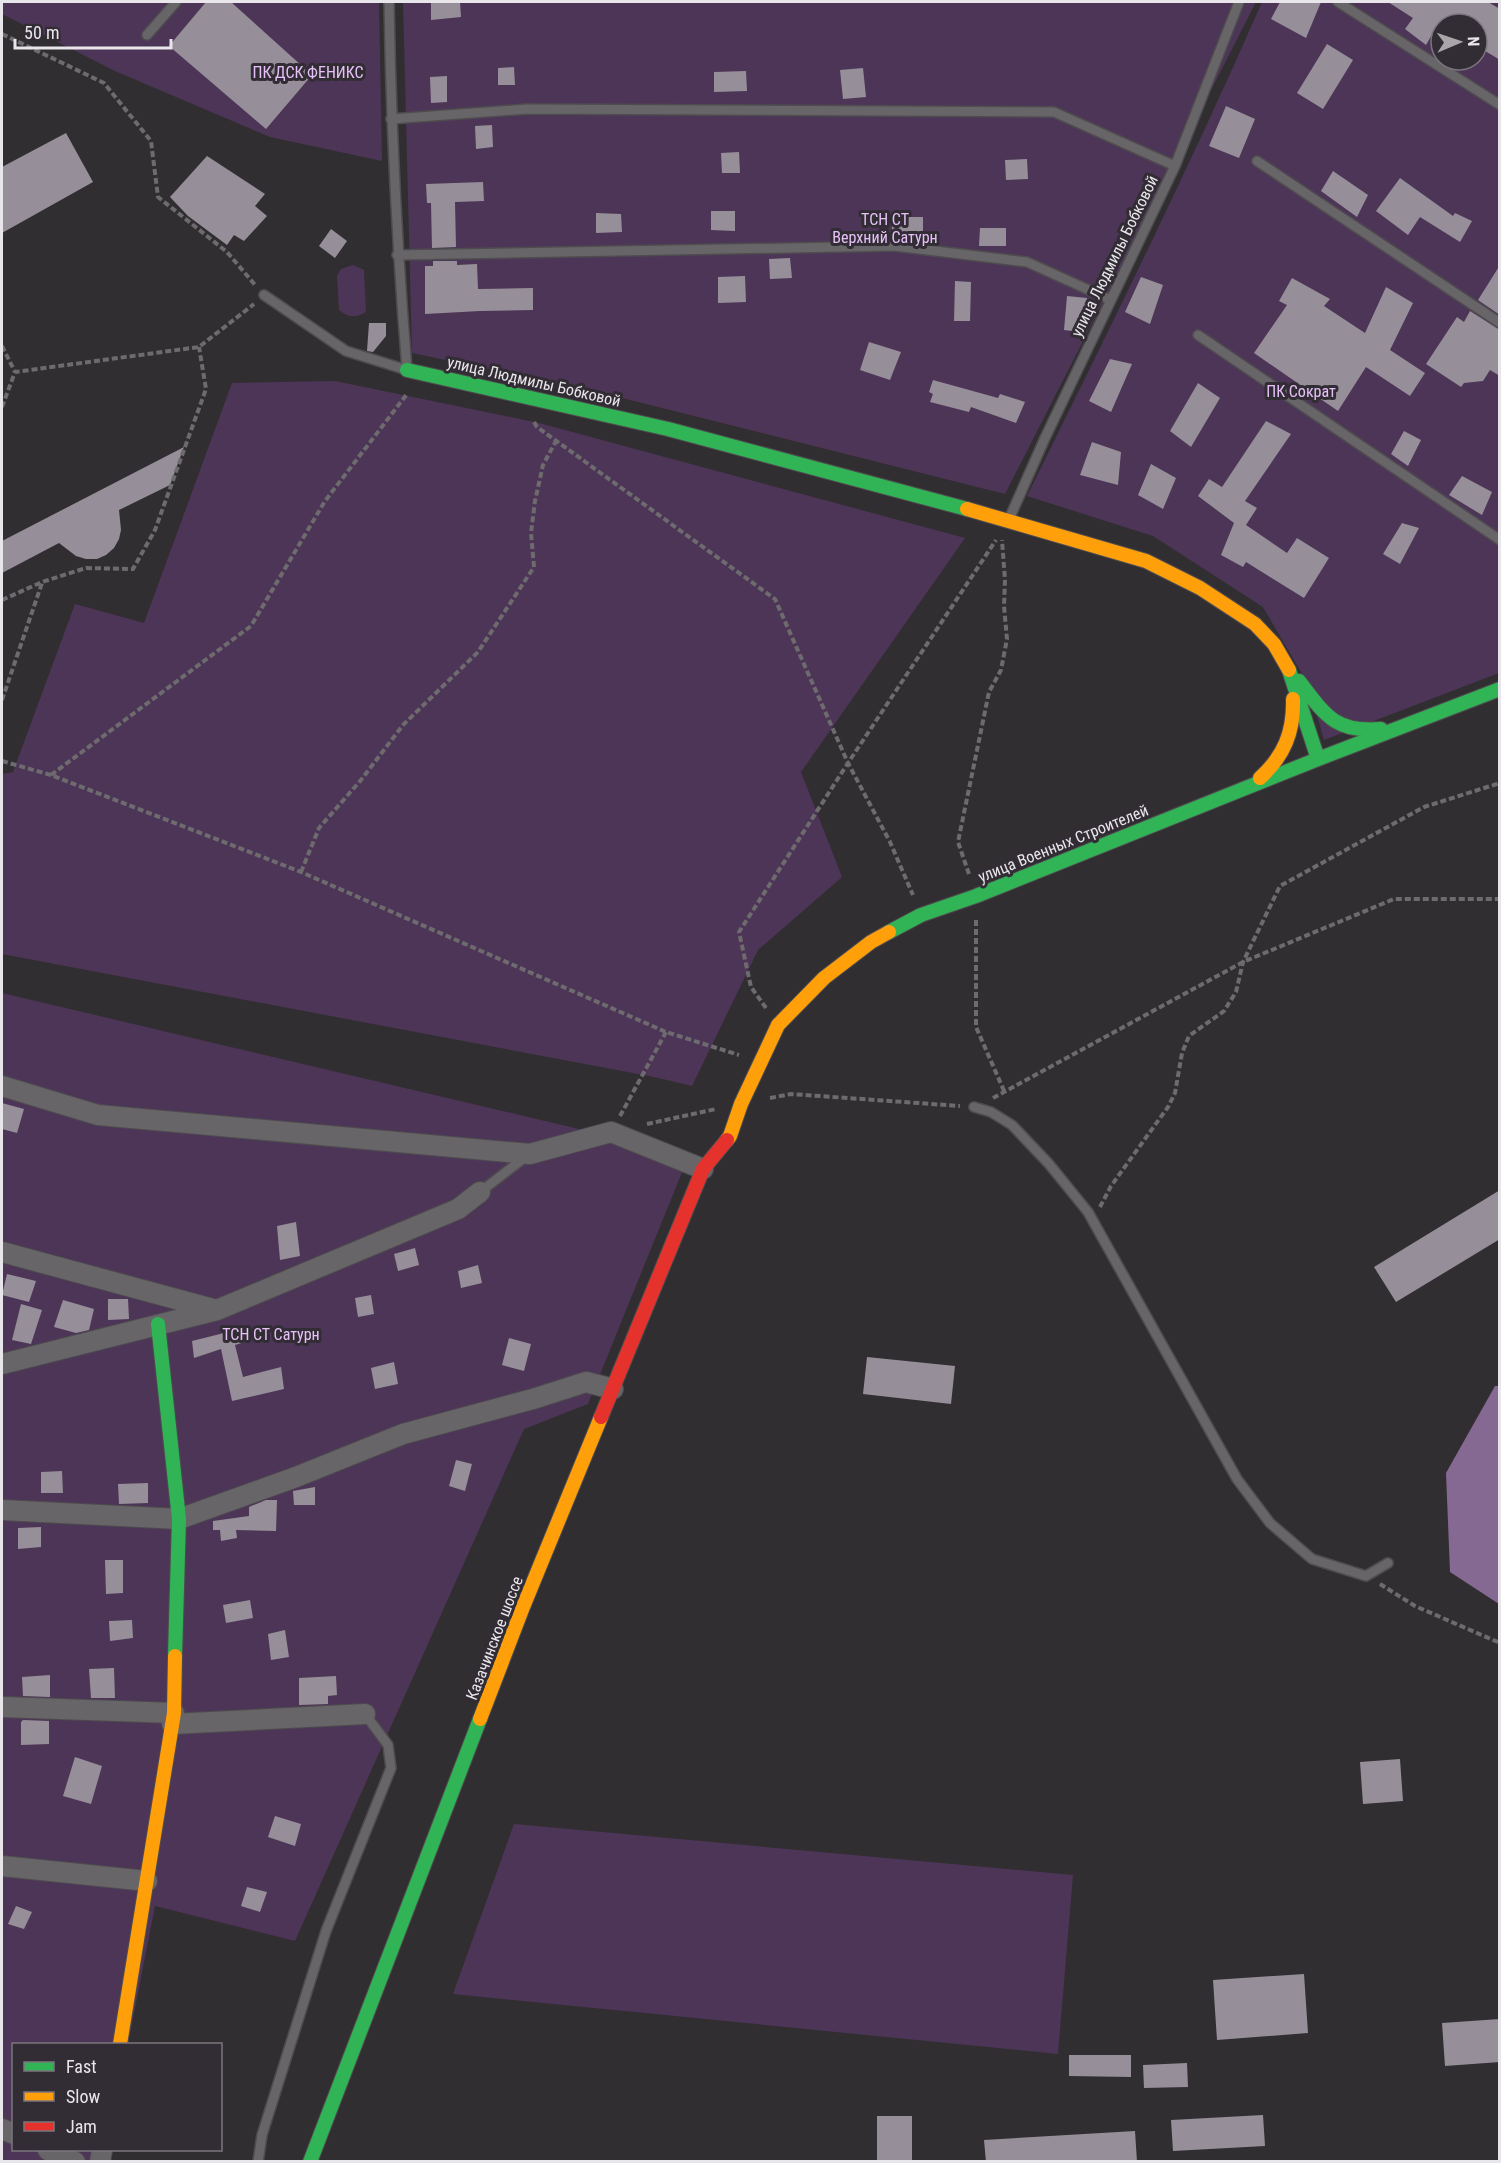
<svg xmlns="http://www.w3.org/2000/svg" width="1501" height="2163" viewBox="0 0 1501 2163" font-family="'Roboto Condensed',sans-serif">
	<style>
		.green { fill: #4d3557; fill-rule: evenodd }
		.water { fill: #866993 }
		.building { fill: #968f99 }
		.lines { fill: none; stroke-linecap: round; stroke-linejoin: round }
		.lane-casing { stroke: #4e4c4f; stroke-width: 12 }
		.street-casing { stroke: #4e4c4f; stroke-width: 22 }
		.fast-casing { stroke: #4e4c4f; stroke-width: 16 }
		.slow-casing { stroke: #4e4c4f; stroke-width: 16 }
		.jam-casing { stroke: #4e4c4f; stroke-width: 16 }
		.path { stroke: #6d6b6e; stroke-width: 4; stroke-dasharray: 6 3; stroke-linecap: butt }
		.lane { stroke: #676568; stroke-width: 9 }
		.street { stroke: #676568; stroke-width: 20 }
		.fast { stroke: #30b455; stroke-width: 14 }
		.slow { stroke: #ff9f0a; stroke-width: 14 }
		.jam { stroke: #e5322d; stroke-width: 14 }
		.labels { text-anchor: middle; stroke-width: 6; stroke-linejoin: round; paint-order: stroke }
		.park-label { font-size: 16px; fill: #e6c0f8; stroke: #322c34 }
		.street-label { font-size: 16px; fill: #e9e6eb; stroke: #322c34 }
	</style>
	<rect width="100%" height="100%" fill="#312e32"/>
	<path class="green" d="M 2,2 L 379,2 L 382,161 L 270,137 L 115,71 L 2,14 Z
		M 403,2 L 1256,2 L 1005,494 L 590,390 L 412,353 Z
		M 1262,2 L 1499,2 L 1499,673 L 1324,740 L 1308,684 L 1263,607 L 1153,536 L 1027,496 C 1108,332 1189,169 1262,2 ZM 1441,24 L 1477,24 L 1477,60 L 1441,60 Z
		M 353,265 L 364,270 L 366,312 C 355,318 349,318 339,310 L 337,276 L 341,269 Z
		M 335,381 L 539,423 L 965,538 L 801,772 L 842,877 L 758,950 L 692,1086 L 654,1077 L 2,954 L 2,774 L 13,772 L 75,604 L 144,623 L 232,383 Z
		M 2,993 L 689,1155 L 588,1404 L 524,1429 L 295,1941 L 155,1906 L 128,2044 L 14,2044 L 14,2150 L 109,2150 L 106,2161 L 2,2162 Z
		M 514,1824 L 1073,1875 L 1058,2054 L 453,1994 Z"/>
	<path class="water" d="M 1495,1386 L 1500,1386 L 1499,1604 L 1450,1572 L 1446,1473 Z"/>
	<path class="building" d="M 206,2 L 231,2 L 312,75 L 266,129 L 169,46 Z
		M 431,2 L 460,2 L 461,17 L 431,20 Z
		M 1280,2 L 1321,2 L 1306,38 L 1271,19 Z
		M 1388,2 L 1488,2 L 1500,9 L 1500,60 L 1477,46 L 1477,24 L 1438,24 L 1426,45 L 1405,29 L 1413,18 Z
		M 1327,44 L 1353,60 L 1323,109 L 1297,93 Z
		M 514,67 L 515,85 L 498,85 L 498,68 Z
		M 863,68 L 866,97 L 843,99 L 840,70 Z
		M 746,71 L 747,91 L 714,92 L 714,72 Z
		M 447,76 L 447,102 L 431,103 L 430,77 Z
		M 1226,106 L 1255,119 L 1239,158 L 1209,146 Z
		M 492,125 L 493,147 L 476,149 L 475,126 Z
		M 66,133 L 93,182 L 2,233 L 2,167 Z
		M 739,152 L 740,173 L 722,173 L 721,153 Z
		M 207,156 L 265,194 L 255,206 L 267,216 L 244,241 L 234,235 L 227,245 L 188,216 L 170,197 Z
		M 1027,159 L 1028,179 L 1006,180 L 1005,160 Z
		M 1333,171 L 1368,195 L 1357,217 L 1321,191 Z
		M 1400,178 L 1453,216 L 1455,213 L 1472,221 L 1460,242 L 1420,217 L 1408,235 L 1376,211 Z
		M 483,182 L 484,201 L 455,202 L 456,247 L 432,248 L 431,203 L 427,203 L 426,184 Z
		M 711,211 L 735,211 L 735,231 L 711,230 Z
		M 596,213 L 621,214 L 622,232 L 596,233 Z
		M 892,217 L 923,217 L 923,238 L 892,238 Z
		M 980,228 L 1006,228 L 1006,246 L 979,246 Z
		M 331,229 L 347,241 L 335,258 L 319,246 Z
		M 790,258 L 792,278 L 770,279 L 769,259 Z
		M 433,261 L 457,261 L 457,265 L 477,264 L 478,289 L 533,288 L 533,310 L 480,311 L 425,314 L 425,266 L 433,266 Z
		M 1500,265 L 1500,315 L 1478,300 Z
		M 745,276 L 746,302 L 718,303 L 718,277 Z
		M 1141,277 L 1163,285 L 1150,324 L 1125,312 Z
		M 1292,278 L 1330,299 L 1324,306 L 1365,333 L 1386,287 L 1413,303 L 1390,350 L 1425,373 L 1410,396 L 1366,367 L 1338,411 L 1254,353 L 1287,305 L 1279,301 Z
		M 955,281 L 971,282 L 970,321 L 954,321 Z
		M 1067,296 L 1087,298 L 1082,332 L 1064,330 Z
		M 1470,311 L 1500,330 L 1500,376 L 1490,370 L 1483,381 L 1464,383 L 1461,387 L 1426,364 L 1457,317 L 1464,322 Z
		M 369,323 L 386,323 L 386,336 L 373,352 L 367,351 Z
		M 869,342 L 901,352 L 890,380 L 860,370 Z
		M 1110,359 L 1132,364 L 1111,412 L 1089,401 Z
		M 933,380 L 998,398 L 1000,394 L 1025,402 L 1016,423 L 971,407 L 969,412 L 930,402 L 933,394 L 929,392 Z
		M 1198,383 L 1220,398 L 1191,447 L 1170,431 Z
		M 1266,421 L 1291,434 L 1245,501 L 1257,508 L 1246,525 L 1287,553 L 1297,538 L 1329,558 L 1304,598 L 1246,562 L 1243,567 L 1221,555 L 1234,523 L 1198,496 L 1209,479 L 1222,487 Z
		M 1404,431 L 1421,440 L 1408,466 L 1391,454 Z
		M 1092,442 L 1121,452 L 1118,485 L 1080,475 Z
		M 184,447 L 170,485 L 119,510 L 121,530 L 119,539 L 114,548 L 106,555 L 97,559 L 86,559 L 76,556 L 59,543 L 2,573 L 2,541 Z
		M 1151,464 L 1176,478 L 1163,509 L 1138,495 Z
		M 1462,476 L 1492,492 L 1482,515 L 1449,495 Z
		M 1402,523 L 1419,528 L 1400,564 L 1383,554 Z
		M 2,1103 L 24,1109 L 17,1133 L 2,1129 Z
		M 1500,1190 L 1500,1239 L 1396,1302 L 1374,1267 Z
		M 296,1222 L 300,1256 L 280,1260 L 277,1226 Z
		M 415,1248 L 419,1265 L 398,1271 L 394,1254 Z
		M 478,1265 L 482,1283 L 461,1288 L 458,1271 Z
		M 7,1274 L 36,1281 L 29,1302 L 2,1295 Z
		M 371,1295 L 374,1314 L 358,1317 L 355,1298 Z
		M 108,1299 L 128,1299 L 129,1319 L 108,1320 Z
		M 63,1300 L 94,1309 L 89,1330 L 76,1333 L 54,1327 Z
		M 21,1304 L 42,1310 L 31,1344 L 12,1340 Z
		M 244,1328 L 248,1341 L 235,1345 L 243,1377 L 281,1367 L 284,1389 L 232,1401 L 221,1349 L 194,1358 L 192,1341 Z
		M 509,1338 L 531,1344 L 524,1371 L 502,1365 Z
		M 867,1357 L 955,1366 L 951,1404 L 863,1394 Z
		M 394,1362 L 398,1384 L 375,1389 L 371,1368 Z
		M 456,1460 L 472,1464 L 465,1491 L 449,1486 Z
		M 62,1471 L 63,1493 L 41,1493 L 41,1472 Z
		M 148,1483 L 148,1503 L 119,1504 L 118,1484 Z
		M 315,1487 L 315,1505 L 294,1505 L 293,1491 Z
		M 266,1500 L 277,1500 L 276,1531 L 236,1530 L 237,1538 L 221,1541 L 220,1530 L 213,1530 L 213,1521 L 249,1516 L 249,1507 Z
		M 41,1527 L 41,1547 L 18,1549 L 18,1528 Z
		M 105,1560 L 123,1560 L 123,1593 L 106,1594 Z
		M 250,1600 L 253,1618 L 226,1623 L 223,1605 Z
		M 132,1620 L 133,1638 L 110,1641 L 109,1621 Z
		M 285,1630 L 289,1657 L 271,1660 L 268,1634 Z
		M 114,1668 L 115,1698 L 91,1698 L 89,1669 Z
		M 50,1675 L 50,1697 L 23,1696 L 22,1677 Z
		M 336,1676 L 337,1695 L 328,1696 L 328,1704 L 299,1705 L 299,1678 Z
		M 23,1720 L 49,1721 L 49,1744 L 21,1745 L 21,1722 Z
		M 75,1757 L 102,1766 L 91,1804 L 63,1796 Z
		M 1400,1759 L 1403,1801 L 1363,1804 L 1360,1762 Z
		M 275,1816 L 301,1824 L 295,1846 L 268,1837 Z
		M 247,1887 L 267,1892 L 260,1912 L 241,1906 Z
		M 16,1906 L 32,1912 L 24,1929 L 8,1924 Z
		M 1304,1974 L 1308,2033 L 1217,2040 L 1213,1980 Z
		M 1500,2019 L 1500,2062 L 1445,2066 L 1442,2023 Z
		M 1069,2055 L 1131,2055 L 1131,2077 L 1069,2076 Z
		M 1187,2063 L 1188,2087 L 1144,2088 L 1143,2065 Z
		M 1263,2115 L 1265,2146 L 1173,2151 L 1171,2120 Z
		M 877,2116 L 912,2116 L 912,2162 L 877,2162 Z
		M 1135,2131 L 1137,2162 L 986,2162 L 984,2140 Z"/>
	<g class="lines">
		<g class="lane-casing">
			<path id="lane" d="M 1338,2 L 1500,105
				M 147,35 L 176,2
				M 391,119 L 527,109 L 1054,112 L 1175,166
				M 1257,161 L 1500,323
				M 397,255 L 894,246 L 1027,262 L 1111,300
				M 264,295 L 346,351 L 407,370 C 397,247 391,125 389,2
				M 1198,335 L 1500,540
				M 1010,517 L 1045,438 L 1175,166 L 1239,2
				M 974,1107 L 991,1112 L 1012,1125 L 1049,1164 L 1088,1212 L 1237,1479 L 1270,1523 L 1312,1559 L 1366,1576 L 1388,1563
				M 480,1192 L 528,1155
				M 258,2162 L 262,2135 L 326,1931 L 391,1768 L 388,1745 L 365,1714"/>
		</g>
		<g class="street-casing">
			<path id="street" d="M 2,1086 L 98,1115 L 530,1154 L 611,1132 L 703,1169
				M 2,1252 L 213,1309
				M 2,1364 L 217,1310 L 458,1209 L 480,1192
				M 2,1510 L 179,1519 L 296,1477 L 403,1434 L 533,1399 L 586,1382 L 613,1389
				M 2,1707 L 174,1713
				M 172,1724 L 365,1714
				M 2,1866 L 147,1881
				M 2,2129 L 14,2134
				M 48,2150 L 75,2162
				M 100,2162 L 102,2150"/>
		</g>
		<g class="fast-casing">
			<path id="fast" d="M 407,370 L 668,429 L 967,509
				M 1289,670 L 1318,759
				M 1299,681 C 1325,715 1335,733 1381,729
				M 889,932 L 921,915 L 976,896 L 1318,759 L 1500,689
				M 158,1324 L 179,1519 L 175,1656
				M 310,2162 L 480,1719"/>
		</g>
		<g class="slow-casing">
			<path id="slow" d="M 967,509 L 1146,561 L 1200,588 L 1255,624 L 1274,644 L 1289,670
				M 1260,778 C 1284,756 1294,732 1293,699
				M 727,1140 L 730,1136 L 741,1104 L 778,1025 L 824,978 L 871,942 L 889,932
				M 480,1719 L 523,1607 L 601,1417
				M 120,2044 L 174,1713 L 175,1656"/>
		</g>
		<g class="jam-casing">
			<path id="jam" d="M 601,1417 L 703,1169 L 727,1140"/>
		</g>
		<path class="path" d="M 2,34 L 104,83 L 151,141 L 158,197 L 227,252 L 256,286
			M 2,346 L 15,372
			M 2,407 L 15,372 L 199,347 L 254,304
			M 534,422 L 537,427 L 775,599 L 848,763 L 890,842 L 913,895
			M 2,600 L 42,582 L 86,568 L 133,569 L 155,530 L 206,389 L 199,347
			M 2,700 L 42,583
			M 2,761 L 51,775 L 301,872 L 666,1032 L 739,1055
			M 51,775 L 251,626 L 325,501 L 407,394
			M 301,872 L 319,828 L 361,780 L 403,725 L 478,652 L 534,567 L 531,533 L 535,501 L 543,465 L 556,441
			M 969,874 L 958,842 L 989,692 L 1001,670 L 1007,639 L 1004,606 L 1005,580 L 1002,540
			M 976,920 L 976,1027 L 1005,1093
			M 766,1008 L 751,987 L 739,932 L 848,763 L 996,540
			M 770,1098 L 791,1094 L 960,1106
			M 993,1098 L 1243,962 L 1394,899 L 1500,899
			M 620,1116 L 666,1032
			M 647,1124 L 716,1109
			M 1100,1207 L 1111,1186 L 1168,1107 L 1175,1093 L 1182,1053 L 1189,1036 L 1224,1011 L 1236,992 L 1243,962 L 1280,886 L 1424,807 L 1500,783
			M 1380,1584 L 1415,1606 L 1500,1643"/>
		<use href="#lane" class="lane"/>
		<use href="#street" class="street"/>
		<use href="#fast" class="fast"/>
		<use href="#slow" class="slow"/>
		<use href="#jam" class="jam"/>
	</g>
	<g class="labels">
		<g class="park-label">
			<text x="308" y="78">ПК ДСК ФЕНИКС</text>
			<text x="885" y="225">ТСН СТ<tspan x="885" dy="18">Верхний Сатурн</tspan></text>
			<text x="1301" y="397">ПК Сократ</text>
			<text x="271" y="1340">ТСН СТ Сатурн</text>
		</g>
		<g class="street-label">
			<text transform="translate(1114 256) rotate(-64)" y="6">улица Людмилы Бобковой</text>
			<text transform="translate(534 381) rotate(13)" y="6">улица Людмилы Бобковой</text>
			<text transform="translate(1063 843) rotate(-22)" y="6">улица Военных Строителей</text>
			<text transform="translate(494 1638) rotate(-69)" y="6">Казачинское шоссе</text>
		</g>
	</g>
	<rect width="1501" height="2163" fill="none" stroke="#e9e6eb" stroke-width="6"/>
	<rect x="12" y="2043" width="210" height="108" fill="#322c34" stroke="#7b767d" stroke-width="1.5"/>
	<rect x="24" y="2062" width="30" height="9" fill="#30b455" stroke="#7b767d" stroke-width="1.5"/>
	<text x="66" y="2073" font-size="18" fill="#e9e6eb">Fast</text>
	<rect x="24" y="2092" width="30" height="9" fill="#ff9f0a" stroke="#7b767d" stroke-width="1.5"/>
	<text x="66" y="2103" font-size="18" fill="#e9e6eb">Slow</text>
	<rect x="24" y="2122" width="30" height="9" fill="#e5322d" stroke="#7b767d" stroke-width="1.5"/>
	<text x="66" y="2133" font-size="18" fill="#e9e6eb">Jam</text>
	<g transform="translate(1459 42) rotate(88)"><circle r="28" fill="#322c34" stroke="#7b767d" stroke-width="1.5"/>
	<path d="M0-4.5L10 22L0 15L-10 22Z" fill="#a9a6aa"/>
	<text y="-9" font-size="16" font-weight="bold" text-anchor="middle" fill="#e9e6eb">N</text>
	</g>
	<path d="M15 39v9h156v-9" fill="none" stroke="#e9e6eb" stroke-width="3"/>
	<text x="24" y="39" font-size="18" fill="#e9e6eb" stroke="#322c34" stroke-width="4.5" paint-order="stroke">50 m</text>
</svg>
